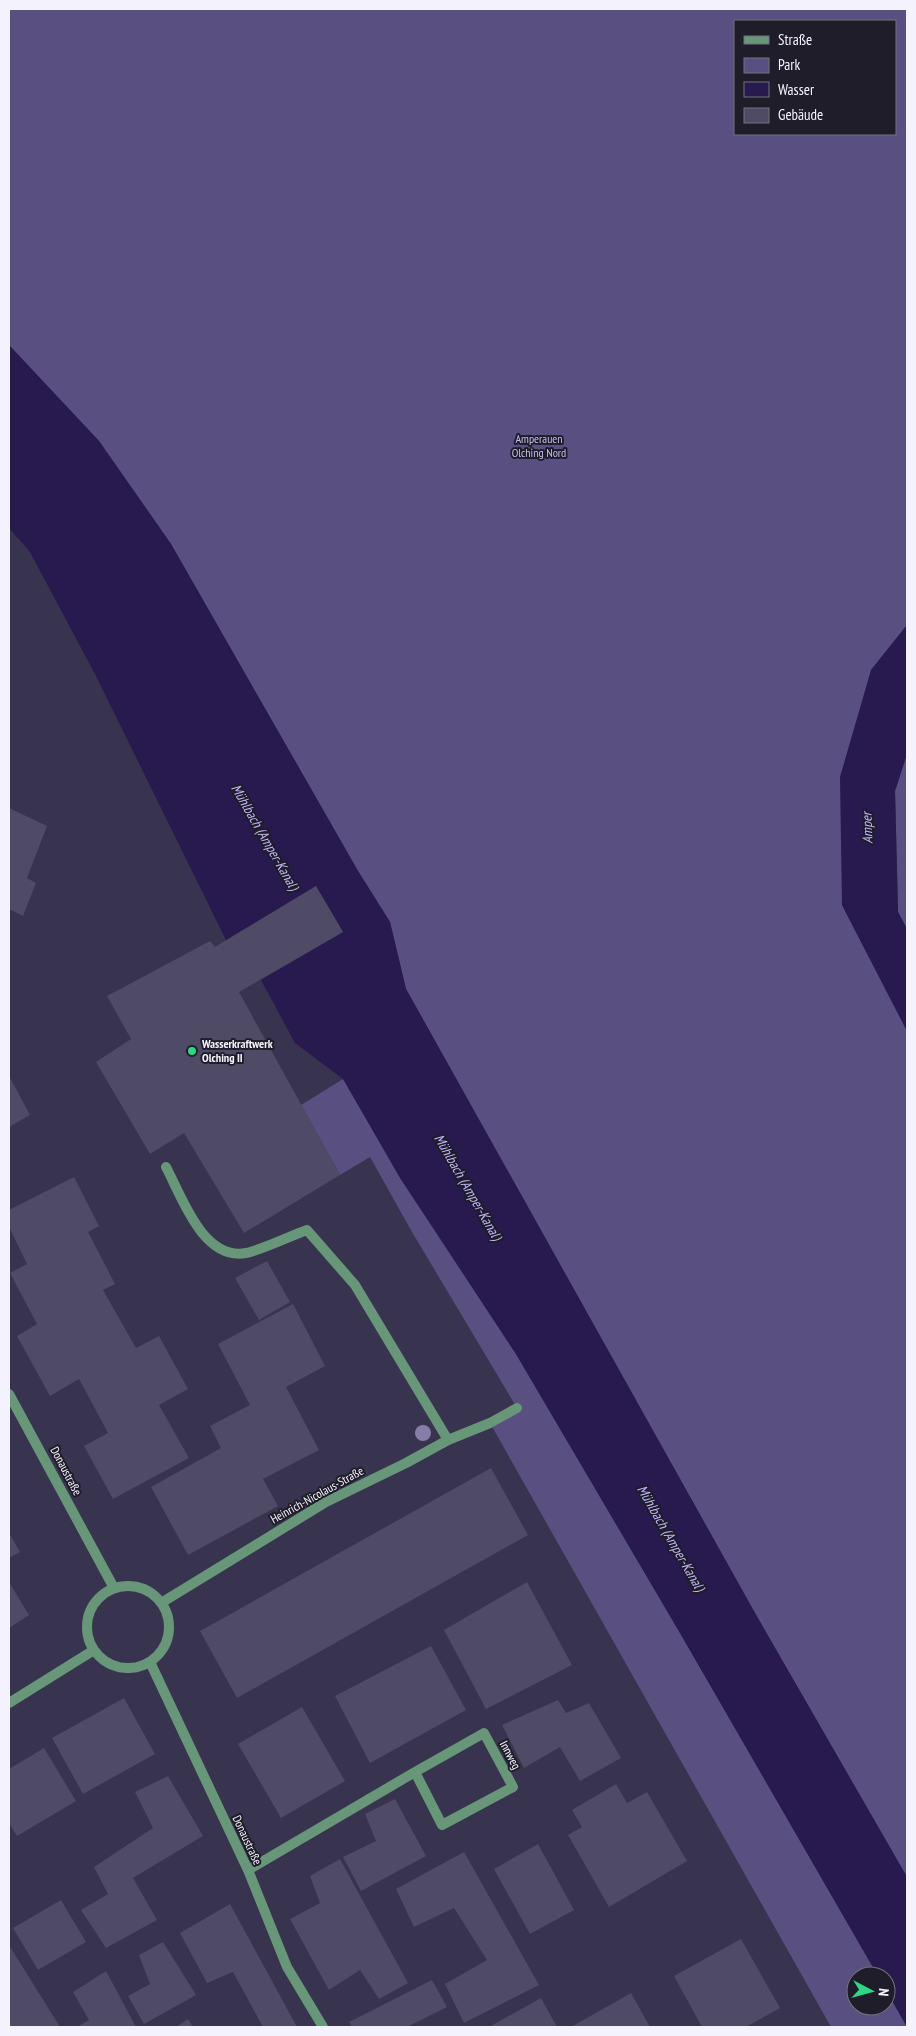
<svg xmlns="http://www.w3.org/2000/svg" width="916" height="2036" viewBox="0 0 916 2036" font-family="'PT Sans Narrow',sans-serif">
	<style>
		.green { fill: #594f81; fill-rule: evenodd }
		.water { fill: #28194e }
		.building { fill: #4f4a66 }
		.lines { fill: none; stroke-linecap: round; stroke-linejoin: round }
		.lane { stroke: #679678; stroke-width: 10 }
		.street { stroke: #679678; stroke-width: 10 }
		.tree { fill: #867ea8 }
		.poi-dot { fill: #2bd884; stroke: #1f1d29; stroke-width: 2 }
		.labels { text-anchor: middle; stroke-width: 4; stroke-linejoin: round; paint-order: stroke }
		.park-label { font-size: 12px; fill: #c5bcf1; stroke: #1f1d29 }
		.poi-label { font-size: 12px; font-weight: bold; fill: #f4f3fd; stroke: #1f1d29; text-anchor: start }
		.street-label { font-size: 12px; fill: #f4f3fd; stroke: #1f1d29 }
		.water-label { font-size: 14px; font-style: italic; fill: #c1b5fb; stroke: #1f1d29 }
	</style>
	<rect width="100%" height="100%" fill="#38334e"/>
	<path class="green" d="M 9,9 L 907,9 L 907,625 L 871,670 L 842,905 L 907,1031 L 907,1877 L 755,1613 L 406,989 L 390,922 L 358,871 L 171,544 L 99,441 L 9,345 ZM 735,21 L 895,21 L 895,134 L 735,134 Z
		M 907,754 L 907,929 L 898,912 L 895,791 Z
		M 343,1079 L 429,1221 L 516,1354 L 680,1633 L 878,1976 L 856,1976 L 856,2006 L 886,2006 L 886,1990 L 907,2027 L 831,2027 L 490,1423 L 517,1408 L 412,1232 L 370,1157 L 340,1175 L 301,1105 Z"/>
	<path class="water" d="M 9,345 L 99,441 L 171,544 L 358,871 L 390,922 L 406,989 L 755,1613 L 907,1877 L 907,2027 L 886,1990 L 886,1976 L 878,1976 L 680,1633 L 516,1354 L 400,1178 L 343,1079 L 295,1043 L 261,980 L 343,932 L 316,886 L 226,940 L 96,676 L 30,552 L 9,528 Z
		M 907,625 L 907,754 L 895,791 L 898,912 L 907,929 L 907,1031 L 842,905 L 840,777 L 871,670 Z"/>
	<path class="building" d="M 9,808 L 47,826 L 27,878 L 36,883 L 23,916 L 9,909 Z
		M 316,886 L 343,932 L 239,992 L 340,1175 L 244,1233 L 184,1133 L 150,1154 L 96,1062 L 131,1039 L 107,996 L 210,941 L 215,947 Z
		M 9,1076 L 30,1115 L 9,1127 Z
		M 74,1177 L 99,1226 L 88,1232 L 115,1284 L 103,1290 L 136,1348 L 159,1336 L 188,1389 L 159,1405 L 189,1458 L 113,1499 L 84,1446 L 108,1433 L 79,1379 L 50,1396 L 17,1336 L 37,1324 L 10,1273 L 27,1264 L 9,1227 L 9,1210 Z
		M 267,1261 L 290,1302 L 259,1320 L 235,1278 Z
		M 293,1304 L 325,1366 L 286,1387 L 319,1450 L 263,1479 L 278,1506 L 188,1555 L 151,1487 L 221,1448 L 210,1426 L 250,1405 L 218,1344 Z
		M 491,1468 L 528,1535 L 237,1698 L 200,1631 Z
		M 9,1533 L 20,1552 L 9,1558 Z
		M 9,1582 L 29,1615 L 9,1628 Z
		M 527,1582 L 572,1665 L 486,1709 L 444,1630 Z
		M 431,1646 L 466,1710 L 370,1763 L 335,1696 Z
		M 124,1698 L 155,1754 L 83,1794 L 52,1738 Z
		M 558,1700 L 566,1713 L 589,1703 L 621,1758 L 580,1781 L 560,1747 L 524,1768 L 502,1725 Z
		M 302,1707 L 345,1781 L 281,1818 L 238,1744 Z
		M 44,1748 L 76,1801 L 17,1836 L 9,1823 L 9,1769 Z
		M 168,1776 L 203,1836 L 133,1878 L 157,1920 L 106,1948 L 81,1910 L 108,1894 L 94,1867 L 153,1828 L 135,1792 Z
		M 616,1784 L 627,1803 L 647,1792 L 687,1861 L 609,1907 L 568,1835 L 582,1827 L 572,1810 Z
		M 395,1799 L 426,1856 L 361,1891 L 343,1857 L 376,1841 L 365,1814 Z
		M 538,1844 L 574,1910 L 530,1934 L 494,1869 Z
		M 464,1852 L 539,1985 L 464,2023 L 445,1984 L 487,1960 L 454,1908 L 414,1927 L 396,1889 Z
		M 340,1859 L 408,1983 L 379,1999 L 360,1970 L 329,1990 L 290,1919 L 320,1903 L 310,1876 Z
		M 61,1900 L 86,1942 L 38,1970 L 13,1928 Z
		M 230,1904 L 297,2027 L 263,2027 L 233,1972 L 207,1983 L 180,1933 Z
		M 741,1939 L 780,2008 L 746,2027 L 702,2027 L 674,1976 Z
		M 163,1942 L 196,1995 L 144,2024 L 128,1996 L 150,1984 L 139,1955 Z
		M 9,1945 L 60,2027 L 9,2027 Z
		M 106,1971 L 136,2027 L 77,2027 L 89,2020 L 73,1992 Z
		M 432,1980 L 447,2007 L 407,2027 L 352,2027 L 349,2022 Z
		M 631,1993 L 650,2027 L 571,2027 Z
		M 541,1998 L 557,2027 L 489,2027 Z
		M 188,2019 L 193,2027 L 176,2027 Z"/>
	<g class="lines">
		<path class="lane" d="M 166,1167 C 182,1197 203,1261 246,1253 C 262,1250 290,1236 307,1230 L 355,1285 L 448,1440"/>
		<path class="street" d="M 9,1394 L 114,1588
			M87 1627a41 41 0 1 1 82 0a41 41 0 1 1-82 0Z
			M 161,1603 L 326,1502 L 406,1463 L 448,1440 L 490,1423 L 517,1408
			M 150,1662 L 248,1870 L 287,1967 L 323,2027
			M 9,1703 L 94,1650
			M 248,1870 L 415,1772 L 442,1825 L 513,1787 L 484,1733 L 415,1772"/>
	</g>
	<circle class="tree" cx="423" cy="1433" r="8"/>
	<circle class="poi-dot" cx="192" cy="1051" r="5"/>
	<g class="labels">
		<g class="park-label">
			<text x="539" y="443">Amperauen<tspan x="539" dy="14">Olching Nord</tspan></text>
		</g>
		<g class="poi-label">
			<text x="202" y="1048">Wasserkraftwerk<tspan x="202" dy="14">Olching II</tspan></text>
		</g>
		<g class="street-label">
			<text transform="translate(66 1471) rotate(62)" y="4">Donaustraße</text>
			<text transform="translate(317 1495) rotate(-29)" y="4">Heinrich-Nicolaus-Straße</text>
			<text transform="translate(510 1755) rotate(62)" y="4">Innweg</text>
			<text transform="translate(247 1840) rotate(65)" y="4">Donaustraße</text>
		</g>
		<g class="water-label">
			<text transform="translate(867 828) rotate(-92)" y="5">Amper</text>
			<text transform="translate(265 837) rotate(60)" y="5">Mühlbach (Amper-Kanal)</text>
			<text transform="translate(468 1187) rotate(60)" y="5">Mühlbach (Amper-Kanal)</text>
			<text transform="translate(671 1538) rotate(60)" y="5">Mühlbach (Amper-Kanal)</text>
		</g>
	</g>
	<rect width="916" height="2036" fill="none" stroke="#f4f3fd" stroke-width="20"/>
	<rect x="734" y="20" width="162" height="115" fill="#1f1d29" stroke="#74737e"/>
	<rect x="744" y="36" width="25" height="8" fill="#679678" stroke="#74737e"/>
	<text x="778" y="45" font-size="15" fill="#f4f3fd">Straße</text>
	<rect x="744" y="58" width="25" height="15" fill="#594f81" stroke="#74737e"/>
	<text x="778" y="70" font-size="15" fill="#f4f3fd">Park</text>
	<rect x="744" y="82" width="25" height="15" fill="#28194e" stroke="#74737e"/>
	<text x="778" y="95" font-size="15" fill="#f4f3fd">Wasser</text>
	<rect x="744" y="108" width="25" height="15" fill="#4f4a66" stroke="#74737e"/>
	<text x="778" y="120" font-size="15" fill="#f4f3fd">Gebäude</text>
	<g transform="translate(871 1991) rotate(96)"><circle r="24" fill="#1f1d29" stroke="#74737e"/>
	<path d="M0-4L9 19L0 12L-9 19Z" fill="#2bd884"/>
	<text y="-8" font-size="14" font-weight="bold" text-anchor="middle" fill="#f4f3fd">N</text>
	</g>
</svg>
